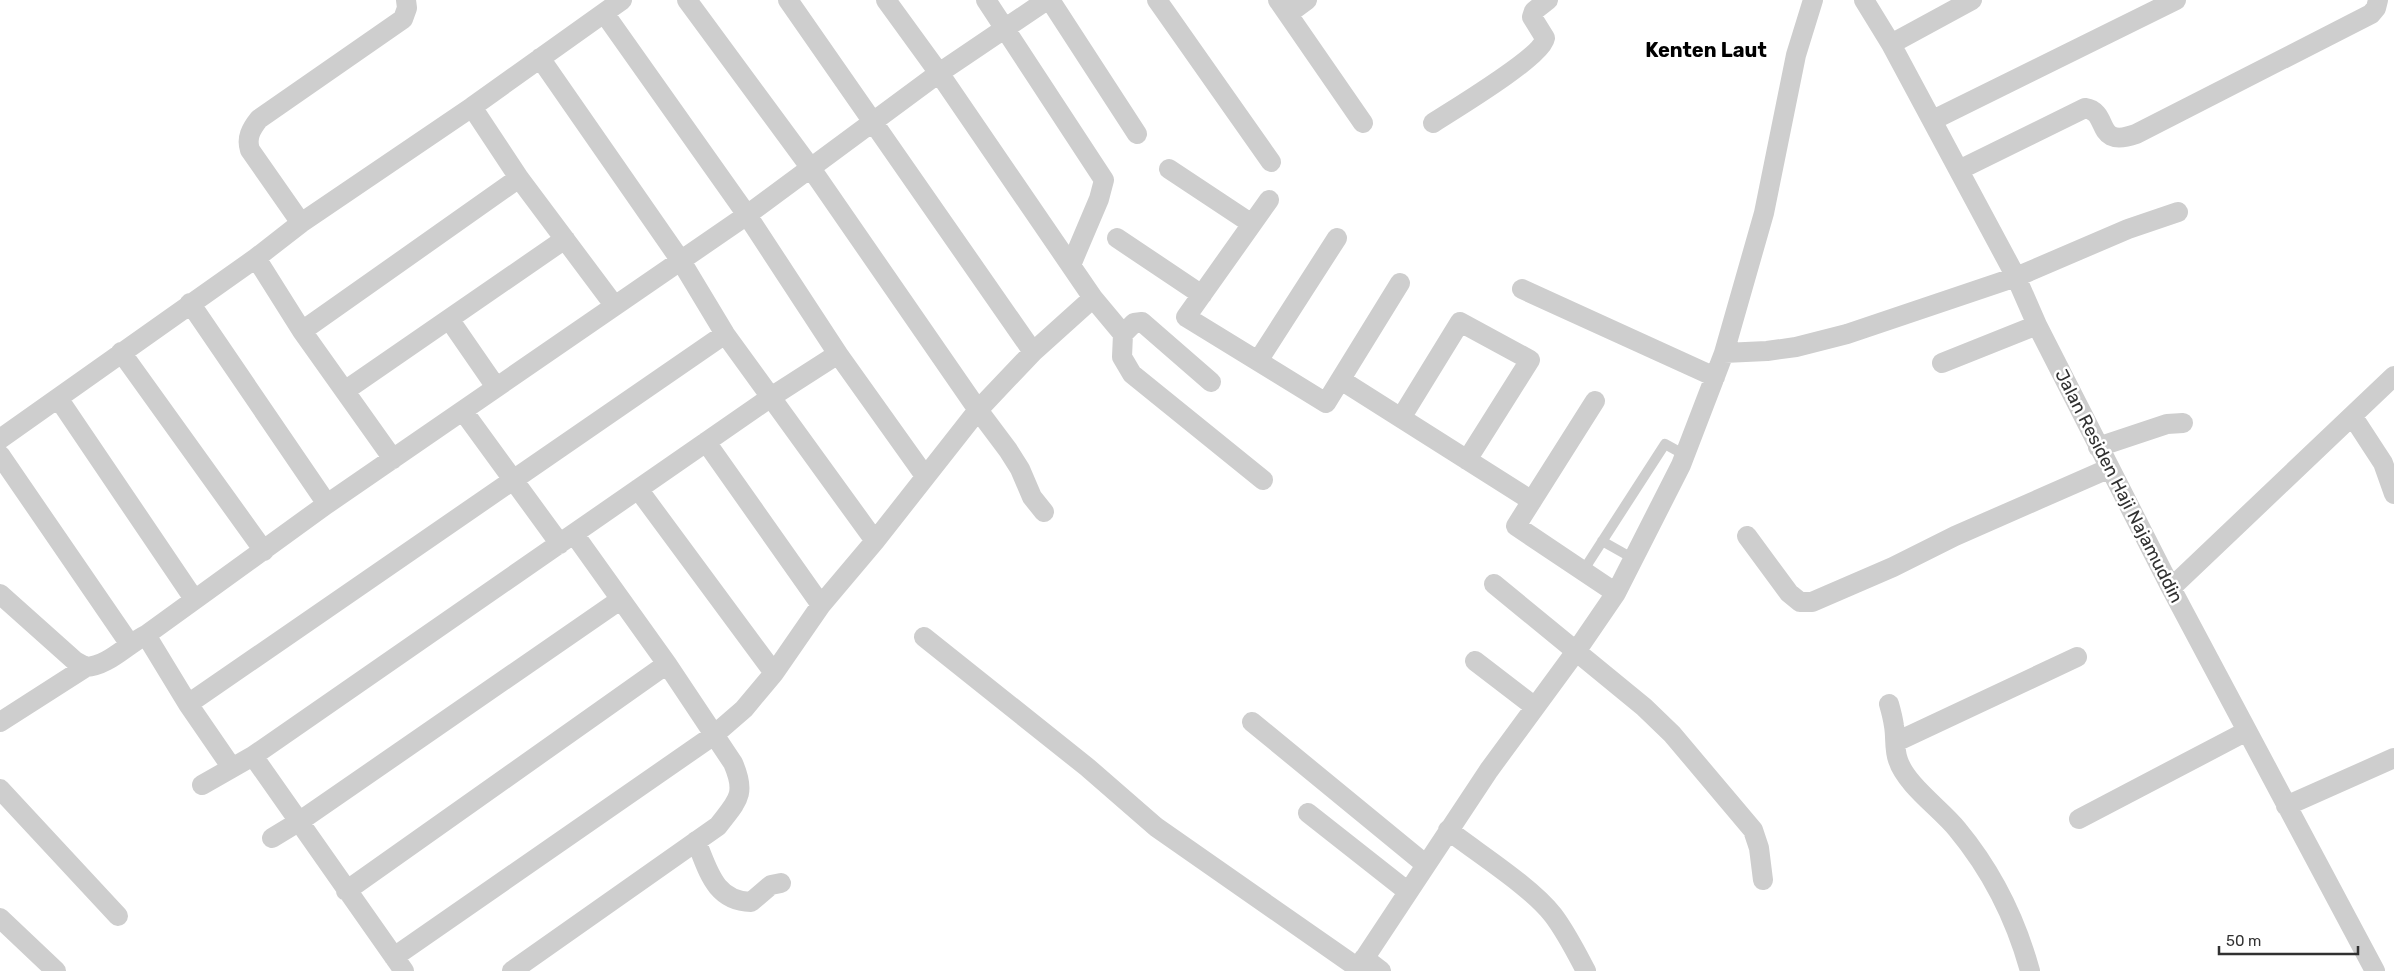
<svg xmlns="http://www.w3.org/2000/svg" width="2394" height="971" viewBox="0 0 2394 971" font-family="Rubik,sans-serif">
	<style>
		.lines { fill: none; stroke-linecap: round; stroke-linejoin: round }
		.lane { stroke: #cecece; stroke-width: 10 }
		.street { stroke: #cecece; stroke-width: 20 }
		.labels { text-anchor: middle; stroke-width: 5; stroke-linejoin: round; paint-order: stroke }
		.street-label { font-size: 18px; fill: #313131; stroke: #fff }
		.quarter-label { font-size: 20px; font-weight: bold; fill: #000; stroke: #fff }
	</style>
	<rect width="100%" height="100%" fill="#fff"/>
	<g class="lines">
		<path class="lane" d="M 1602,541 L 1634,559
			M 1583,571 L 1665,444 L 1685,455"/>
		<path class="street" d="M 687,0 L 810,167 L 978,410 L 1008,450 L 1020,469 L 1032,497 L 1044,512
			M 788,0 L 1033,352
			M 886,0 L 939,73 L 1093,298 L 1123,334 L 1122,357 L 1132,374 L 1263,480
			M 986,0 L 1104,180 L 1099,199 L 1071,265
			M 1050,0 L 1137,134
			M 1157,0 L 1271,162
			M 1278,0 L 1363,123
			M 1864,0 L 1891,44 L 2016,277 L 2037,325 L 2171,588 L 2375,971
			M 604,13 L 747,215 L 838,354 L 925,476
			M 1288,14 L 1307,0
			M 1891,44 L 1972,0
			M 540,58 L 681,261 L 725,334 L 875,541
			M 472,107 L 519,178 L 614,305
			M 1933,120 L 2176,0
			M 1433,123 C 1453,110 1542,57 1545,38 L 1532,17 L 1534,11 L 1548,0
			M 1169,169 L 1252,224
			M 1959,170 L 2085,108 C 2111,112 2093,149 2136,134 L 2371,14 L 2376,8 L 2378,0
			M 1269,200 L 1186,317 L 1326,403 L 1400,283
			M 301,223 L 250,150 C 246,138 251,129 259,119 L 403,19 L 407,8 L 406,0
			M 1117,238 L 1202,295
			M 1522,289 L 1715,377
			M 190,303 L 327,504
			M 449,319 L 496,387
			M 302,331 L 519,178
			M 1123,334 L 1134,323 L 1142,322 L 1211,382
			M 121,352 L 264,551
			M 1724,353 L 1767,351 L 1796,347 L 1847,334 L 2016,277 L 2128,229 L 2178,212
			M 1258,361 L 1337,238
			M 1942,363 L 2037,325
			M 1341,380 L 1532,501
			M 346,390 L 565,239
			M 58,398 L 194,599
			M 1595,401 L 1516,526 L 1616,593
			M 463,411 L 560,544
			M 2353,417 L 2383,463 L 2394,494
			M 1401,418 L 1460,322 L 1530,360 L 1467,460
			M 0,439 L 256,258
			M 706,442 L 821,605
			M 2098,447 L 2167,424 L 2183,423
			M 0,455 L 129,643
			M 393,459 L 302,331 L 256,258 L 301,223 L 472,107 L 622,0
			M 638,489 L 774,673
			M 1747,536 L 1789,593 L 1800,602 L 1812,602 L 1893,567 L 1955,536 L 2110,468
			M 1494,584 L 1644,707 L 1672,734 L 1753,830 L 1759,848 L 1763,880
			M 2171,588 L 2394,376
			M 0,594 L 75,661 L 86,667 C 108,666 126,645 146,635 L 327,504 L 747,215 L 939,73 L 1047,0
			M 146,635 L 188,704 L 232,768
			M 924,637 L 1087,767 L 1156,827 L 1358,968
			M 1475,661 L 1535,707
			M 188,704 L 725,334
			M 1889,704 C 1891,711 1893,719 1894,726 C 1896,737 1894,749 1898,760 C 1906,785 1941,809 1957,829 C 1991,870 2016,920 2030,971
			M 0,722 L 86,667
			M 1252,722 L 1425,864
			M 1896,742 L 2077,657
			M 253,756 L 404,971
			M 202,785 L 253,756 L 771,397 L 838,354
			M 0,789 L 118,916
			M 2286,806 L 2394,758
			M 1308,813 L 1407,891
			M 2079,819 L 2247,731
			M 1448,830 C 1479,854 1530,886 1553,915 C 1566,932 1576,952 1586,971
			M 272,838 L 300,821 L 620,600
			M 696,841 C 708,869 714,901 751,902 L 771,885 L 781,883
			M 346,891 L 667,664
			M 0,918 L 56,971
			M 394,957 L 714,735 L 744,709 L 774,673 L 821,605 L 875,541 L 978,410 L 1033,352 L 1093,298
			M 1364,958 L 1381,971
			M 512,971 L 718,826 C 737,801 747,795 733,763 L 667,664 L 574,534
			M 1356,971 L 1489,770 L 1577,650 L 1616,593 L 1681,465 L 1724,353 L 1764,213 L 1796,55 L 1813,0"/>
	</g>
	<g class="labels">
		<g class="street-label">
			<text transform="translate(2119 486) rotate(63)" y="6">Jalan Residen Haji Najamuddin</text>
		</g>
		<g class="quarter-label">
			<text x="1706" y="57">Kenten Laut</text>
		</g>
	</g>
	<path d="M2219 946v8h139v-8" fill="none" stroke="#313131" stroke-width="2.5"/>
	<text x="2226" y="946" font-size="15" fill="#313131" stroke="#ffffff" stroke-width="4" paint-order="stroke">50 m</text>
</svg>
